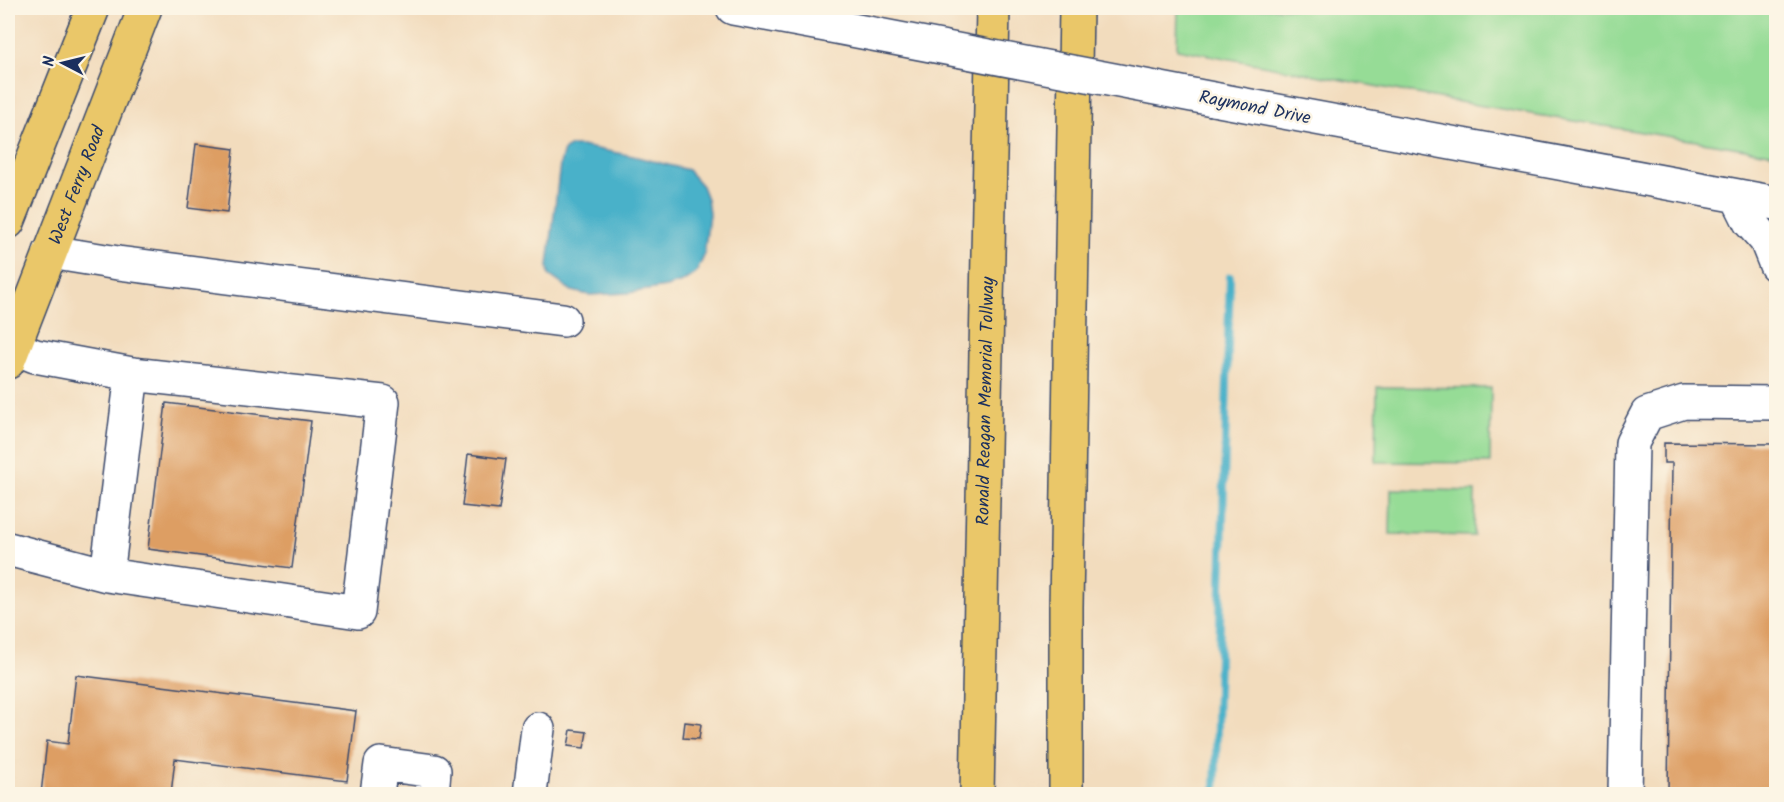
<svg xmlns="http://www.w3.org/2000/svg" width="1784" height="802" viewBox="0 0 1784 802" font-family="Kalam,sans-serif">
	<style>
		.green { fill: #96dc96; stroke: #58867a; stroke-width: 1.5 }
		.water { fill: #4ab1c9; stroke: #327094; stroke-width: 1.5 }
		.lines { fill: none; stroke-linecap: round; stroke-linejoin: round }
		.stream { stroke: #4ab1c9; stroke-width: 8 }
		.building { fill: #dd9e63 }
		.minor-casing { stroke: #3b496c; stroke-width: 36 }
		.major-casing { stroke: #3b496c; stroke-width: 36 }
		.highway-casing { stroke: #3b496c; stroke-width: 36 }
		.minor { stroke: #fff; stroke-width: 33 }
		.major { stroke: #eac769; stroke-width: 33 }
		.highway { stroke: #eac769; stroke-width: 33 }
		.minor-bridge-casing { stroke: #3b496c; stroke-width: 36; stroke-linecap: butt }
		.minor-bridge { stroke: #fff; stroke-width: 33 }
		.labels { text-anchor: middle; stroke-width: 5; stroke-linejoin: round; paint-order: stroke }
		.street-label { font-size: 18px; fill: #1b2f5e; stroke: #fcf5e5 }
	</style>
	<rect width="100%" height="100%" fill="#fcf5e5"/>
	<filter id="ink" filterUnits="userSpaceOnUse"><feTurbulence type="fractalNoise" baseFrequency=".0167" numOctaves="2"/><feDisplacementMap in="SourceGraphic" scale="12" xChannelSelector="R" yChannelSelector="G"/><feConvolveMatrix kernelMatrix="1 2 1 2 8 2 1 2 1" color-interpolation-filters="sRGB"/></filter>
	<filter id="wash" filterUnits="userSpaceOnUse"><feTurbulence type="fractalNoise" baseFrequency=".008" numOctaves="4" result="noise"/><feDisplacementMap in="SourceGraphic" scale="24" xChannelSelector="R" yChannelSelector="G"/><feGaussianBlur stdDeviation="1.35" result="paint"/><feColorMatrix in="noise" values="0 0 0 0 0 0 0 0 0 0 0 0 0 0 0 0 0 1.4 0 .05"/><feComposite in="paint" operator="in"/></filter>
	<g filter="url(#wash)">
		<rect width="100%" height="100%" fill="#f2dcbd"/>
		<path class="green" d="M 1178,8 L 1776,8 L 1776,154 L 1465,103 L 1177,49 Z
			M 1377,387 L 1491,388 L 1490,463 L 1376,462 Z
			M 1391,489 L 1475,491 L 1474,536 L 1390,534 Z"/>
		<path class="water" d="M 571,146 L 581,146 L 633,156 L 688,170 L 702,186 L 707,199 L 709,214 L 704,256 L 696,273 L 682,282 L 666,287 L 628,293 L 589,295 L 572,291 L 549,275 L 548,266 L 560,164 L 564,150 Z"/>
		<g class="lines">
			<path class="stream" d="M 1215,794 L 1230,277"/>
		</g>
		<g id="blocks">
			<path class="building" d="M 196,144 L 234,149 L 227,213 L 188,208 Z
				M 166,403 L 311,421 L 292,568 L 148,549 Z
				M 1664,443 L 1776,444 L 1776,794 L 1668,794 L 1672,463 L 1664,463 Z
				M 468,454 L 506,459 L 499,510 L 462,506 Z
				M 76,675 L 356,711 L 347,781 L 175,759 L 171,794 L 41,794 L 47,741 L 68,744 Z
				M 685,722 L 701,724 L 699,739 L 683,738 Z
				M 571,730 L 587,732 L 584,748 L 568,746 Z"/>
		</g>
	</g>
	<g filter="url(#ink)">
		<use href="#blocks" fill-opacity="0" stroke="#3b496c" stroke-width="1.5"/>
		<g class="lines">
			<g class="minor-casing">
				<path id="minor" d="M 733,8 L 831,26
					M 1213,99 L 1776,203
					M 1737,196 L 1750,222 L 1766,240 L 1776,265
					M 50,252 L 118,263 L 563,320
					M 8,549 L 107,575 L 358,612 L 383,402 L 132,374 L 35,356 L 13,347
					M 107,575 L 132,374
					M 377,794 L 381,764 L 434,771 L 432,794
					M 530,794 L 538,729
					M 1625,794 L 1632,443 L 1647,414 L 1684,402 L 1776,403"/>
			</g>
			<g class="major-casing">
				<g id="major">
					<path d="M 8,222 L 93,8"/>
					<path id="s1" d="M 8,362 L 145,8"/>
				</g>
			</g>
			<g class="highway-casing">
				<g id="highway">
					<path id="s2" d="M 977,794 L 993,8"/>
					<path d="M 1066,794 L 1066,607 L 1076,8"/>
				</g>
			</g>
			<use href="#minor" class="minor"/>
			<use href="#major" class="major"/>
			<use href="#highway" class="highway"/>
			<g class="minor-bridge-casing">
				<path id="minor-bridge" d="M 831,26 L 1213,99"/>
			</g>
			<use href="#minor-bridge" class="minor-bridge"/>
		</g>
	</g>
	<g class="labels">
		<g class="street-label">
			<text transform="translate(1255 107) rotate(11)" y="6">Raymond Drive</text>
			<text dy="6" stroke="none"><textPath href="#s1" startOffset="190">West Ferry Road</textPath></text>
			<text dy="6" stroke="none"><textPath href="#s2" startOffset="393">Ronald Reagan Memorial Tollway</textPath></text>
		</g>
	</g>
	<rect width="1784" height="802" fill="none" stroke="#fcf5e5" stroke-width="30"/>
	<g transform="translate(63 63) rotate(277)" stroke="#fcf5e5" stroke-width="4.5" paint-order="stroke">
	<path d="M0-4.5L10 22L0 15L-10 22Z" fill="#1b2f5e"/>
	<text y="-9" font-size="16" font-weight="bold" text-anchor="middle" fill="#1b2f5e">N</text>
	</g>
</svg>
